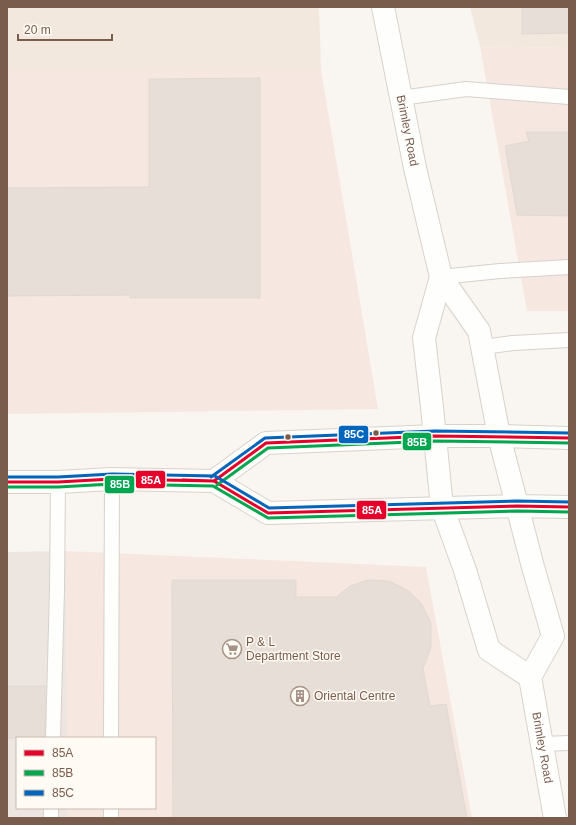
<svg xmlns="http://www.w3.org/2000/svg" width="576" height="825" viewBox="0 0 576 825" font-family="Helvetica,sans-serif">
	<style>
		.residential { fill: #f2e8de }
		.commercial { fill: #f6e8e1 }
		.industrial { fill: #ede5e0 }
		.building { fill: #e6ded7; stroke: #e2d8d2 }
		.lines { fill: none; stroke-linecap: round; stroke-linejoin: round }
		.lane-casing { stroke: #d7d1cb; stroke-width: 16 }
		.secondary-casing { stroke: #d9d2cb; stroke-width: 24 }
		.lane { stroke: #fefefd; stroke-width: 14 }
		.secondary { stroke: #fefefd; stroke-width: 22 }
		.bus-1-casing { stroke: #fffaf3; stroke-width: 6 }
		.bus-2-casing { stroke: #fffaf3; stroke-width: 6 }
		.bus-3-casing { stroke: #fffaf3; stroke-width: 6 }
		.bus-1 { stroke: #e4002b; stroke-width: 3 }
		.bus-2 { stroke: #00a651; stroke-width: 3 }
		.bus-3 { stroke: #0065bd; stroke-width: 3 }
		.bus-dot { fill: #7a5c4d; stroke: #fffaf3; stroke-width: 1.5 }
		.labels { text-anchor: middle; stroke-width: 3; stroke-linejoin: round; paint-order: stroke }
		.street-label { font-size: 12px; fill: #7a5c4d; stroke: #fffaf3 }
		.poi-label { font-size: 12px; fill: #7a5c4d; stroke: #fffaf3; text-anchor: start }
		.line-badge { stroke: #fffaf3; stroke-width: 1.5 }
		.badge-label { font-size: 11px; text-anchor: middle; font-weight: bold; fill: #fff }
	</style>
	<rect width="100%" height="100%" fill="#f9f5f0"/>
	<path class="residential" d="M 7,7 L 319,7 L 321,70 L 7,70 Z
		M 470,7 L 569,7 L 569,48 L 480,46 Z"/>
	<path class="commercial" d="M 480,46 L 569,48 L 569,311 L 527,311 Z
		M 7,70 L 321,70 L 378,409 L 7,414 Z
		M 66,551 L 426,567 L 472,818 L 68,818 L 67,808 L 155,808 L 155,738 L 67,738 Z"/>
	<path class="industrial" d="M 66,551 L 67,738 L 17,738 L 17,808 L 67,808 L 68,818 L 7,818 L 7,552 Z"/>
	<path class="building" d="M 522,7 L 569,7 L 569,33 L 522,34 Z
		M 260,78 L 260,298 L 130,298 L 130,295 L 7,296 L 7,188 L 149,187 L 149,79 Z
		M 526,132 L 569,132 L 569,216 L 517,215 L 505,146 L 529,141 Z
		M 172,580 L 296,580 L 296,597 L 336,597 L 350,586 L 368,580 L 389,581 L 409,591 L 421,603 L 431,623 L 431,647 L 423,669 L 430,706 L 446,704 L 467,818 L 173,818 Z
		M 7,686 L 45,686 L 45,738 L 7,738 Z"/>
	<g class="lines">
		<g class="lane-casing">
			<path id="lane" d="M 401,98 L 466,89 L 569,97
				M 441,277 L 500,271 L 569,267
				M 483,347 L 513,343 L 569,340
				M 53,738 L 57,589 L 58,482
				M 111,738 L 112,479
				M 542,744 L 569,743
				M 51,818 L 51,808
				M 111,818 L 111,808"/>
		</g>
		<g class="secondary-casing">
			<g id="secondary">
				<path id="s1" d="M 383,7 L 415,168 L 441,277 L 479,331 L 499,436 L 533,567 L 553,636 L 530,677 L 555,818"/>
				<path d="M 441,277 L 424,338 L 432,407 L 442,507 L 465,570 L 489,650 L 530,677"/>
				<path d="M 214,481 L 266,443 L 435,436 L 499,436 L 569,438"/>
				<path d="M 7,482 L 58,482 L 112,479 L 214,481 L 268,513 L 517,506 L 569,507"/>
			</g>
		</g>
		<use href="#lane" class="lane"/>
		<use href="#secondary" class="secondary"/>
		<g class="bus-1-casing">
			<path id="bus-1" d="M 183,480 L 214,481 L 268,513 L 517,506 L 569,507
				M 7,482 L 58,482 L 112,479 L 214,481 L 266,443 L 435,436 L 569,438"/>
		</g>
		<g class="bus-2-casing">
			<path id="bus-2" d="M 217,485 L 268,448 L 435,441 L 569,443
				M 7,487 L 58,487 L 112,484 L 213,486 L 268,518 L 517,511 L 569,512"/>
		</g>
		<g class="bus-3-casing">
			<path id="bus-3" d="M 7,477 L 58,477 L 112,474 L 215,476 L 269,508 L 517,501 L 569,502
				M 211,477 L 265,438 L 435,431 L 569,433"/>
		</g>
		<use href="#bus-1" class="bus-1"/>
		<use href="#bus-2" class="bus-2"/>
		<use href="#bus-3" class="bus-3"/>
	</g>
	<defs>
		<g id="supermarket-ring" transform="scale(1)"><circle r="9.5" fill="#fffaf3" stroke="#a69286" stroke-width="1.5"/><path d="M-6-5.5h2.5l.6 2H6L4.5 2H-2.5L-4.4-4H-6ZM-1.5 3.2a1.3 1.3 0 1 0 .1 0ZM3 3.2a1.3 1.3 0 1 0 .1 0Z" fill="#a69286"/></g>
		<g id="building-ring" transform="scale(1)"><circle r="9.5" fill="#fffaf3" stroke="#a69286" stroke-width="1.5"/><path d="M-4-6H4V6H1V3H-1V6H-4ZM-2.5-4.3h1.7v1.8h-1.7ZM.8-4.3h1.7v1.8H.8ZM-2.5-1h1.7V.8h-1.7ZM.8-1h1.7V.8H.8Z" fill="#a69286"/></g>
	</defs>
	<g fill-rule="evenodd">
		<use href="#supermarket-ring" x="232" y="649"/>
		<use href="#building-ring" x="300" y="696"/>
	</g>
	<g class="bus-dot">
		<circle cx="376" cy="433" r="3.5"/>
		<circle cx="288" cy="437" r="3.5"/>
	</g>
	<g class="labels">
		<g class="street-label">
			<text dy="4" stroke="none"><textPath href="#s1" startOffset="126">Brimley Road</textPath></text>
			<text dy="4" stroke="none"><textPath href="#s1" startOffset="775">Brimley Road</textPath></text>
		</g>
		<g class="poi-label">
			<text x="246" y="646">P &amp; L<tspan x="246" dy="14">Department Store</tspan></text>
			<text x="314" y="700">Oriental Centre</text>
		</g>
	</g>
	<g class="line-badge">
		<rect x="338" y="425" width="31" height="19" rx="4" fill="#0065bd"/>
		<rect x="402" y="432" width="30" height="19" rx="4" fill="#00a651"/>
		<rect x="135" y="470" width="31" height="19" rx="4" fill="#e4002b"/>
		<rect x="104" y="475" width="31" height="19" rx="4" fill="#00a651"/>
		<rect x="356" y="500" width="31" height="20" rx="4" fill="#e4002b"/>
	</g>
	<g class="badge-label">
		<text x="354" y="438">85C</text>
		<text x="417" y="446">85B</text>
		<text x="151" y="484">85A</text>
		<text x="120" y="488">85B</text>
		<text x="372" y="514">85A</text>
	</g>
	<rect width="576" height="825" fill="none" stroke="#7a5c4d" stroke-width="16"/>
	<rect x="16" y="737" width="140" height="72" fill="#fffaf3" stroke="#cabbb1"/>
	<rect x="24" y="750" width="20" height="6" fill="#e4002b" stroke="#cabbb1"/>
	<text x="52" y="757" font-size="12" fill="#7a5c4d">85A</text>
	<rect x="24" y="770" width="20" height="6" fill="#00a651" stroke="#cabbb1"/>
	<text x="52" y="777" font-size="12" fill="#7a5c4d">85B</text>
	<rect x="24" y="790" width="20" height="6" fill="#0065bd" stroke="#cabbb1"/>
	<text x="52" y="797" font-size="12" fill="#7a5c4d">85C</text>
	<path d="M18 34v6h94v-6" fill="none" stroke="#7a5c4d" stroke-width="2"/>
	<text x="24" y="34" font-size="12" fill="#7a5c4d" stroke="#fffaf3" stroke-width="3" paint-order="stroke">20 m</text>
</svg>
